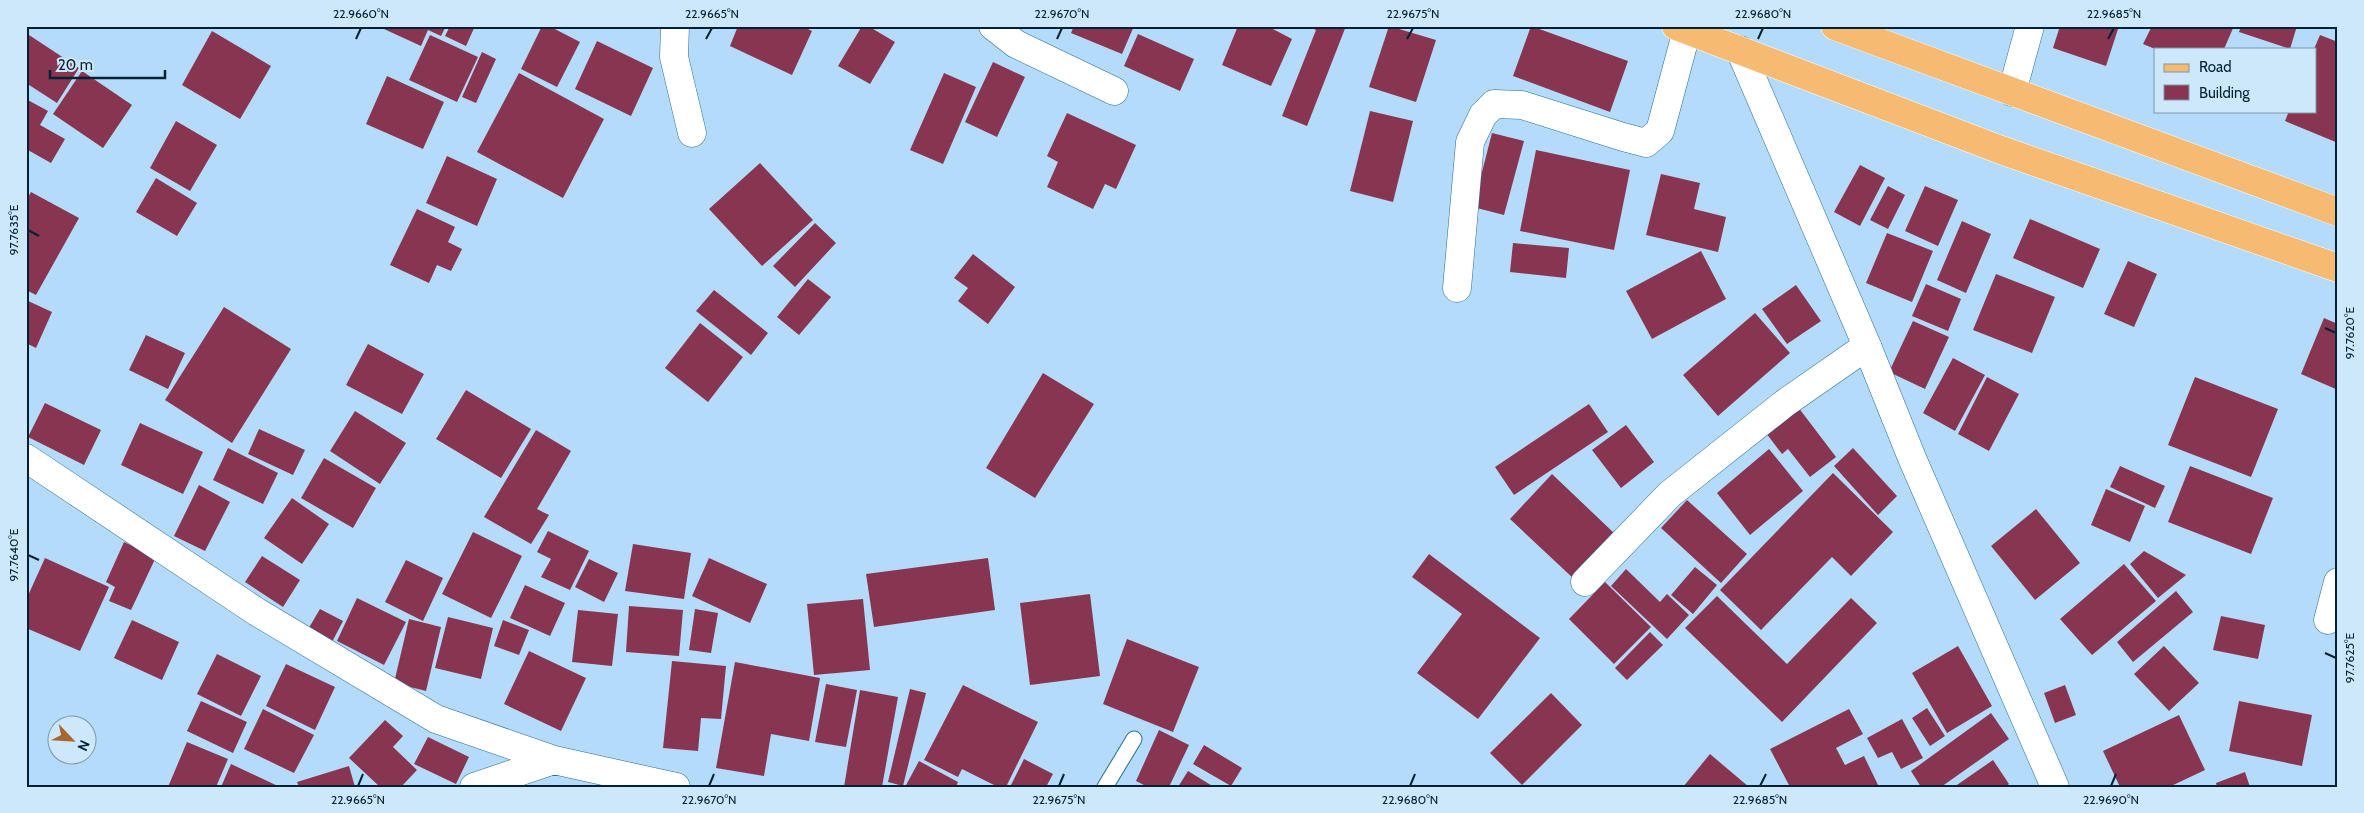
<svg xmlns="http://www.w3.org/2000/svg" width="2364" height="813" viewBox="0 0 2364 813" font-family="Cabin,sans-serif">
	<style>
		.building { fill: #883552 }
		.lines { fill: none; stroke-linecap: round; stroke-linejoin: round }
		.service-casing { stroke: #276b98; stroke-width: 17 }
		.minor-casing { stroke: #276b98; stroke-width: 29 }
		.tertiary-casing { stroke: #276b98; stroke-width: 29 }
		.primary-casing { stroke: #fff; stroke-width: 29 }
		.service { stroke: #fff; stroke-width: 15 }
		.minor { stroke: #fff; stroke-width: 28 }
		.tertiary { stroke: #fff; stroke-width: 28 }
		.primary { stroke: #f7ba72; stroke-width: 28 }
		.ticks { fill: none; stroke: #042033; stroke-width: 2 }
		.neatline { fill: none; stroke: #042033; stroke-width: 2 }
		.ticks-label { font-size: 12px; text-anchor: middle; fill: #042033 }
	</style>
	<rect width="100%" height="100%" fill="#b4dcfa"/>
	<path class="building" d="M 385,26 L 446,26 L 441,36 L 428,30 L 421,46 L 384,29 Z
		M 450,26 L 475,26 L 466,46 L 445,36 Z
		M 542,26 L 549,26 L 580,42 L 557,87 L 521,69 Z
		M 738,26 L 802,26 L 812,31 L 792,75 L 730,46 Z
		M 862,26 L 868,26 L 895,42 L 870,84 L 838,66 Z
		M 1074,26 L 1134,26 L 1122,54 L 1071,33 Z
		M 1238,26 L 1267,26 L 1292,39 L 1271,86 L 1222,65 Z
		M 1307,26 L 1346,26 L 1307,126 L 1282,116 L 1316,30 Z
		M 1389,26 L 1436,40 L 1416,102 L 1369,87 Z
		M 1531,26 L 1628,61 L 1610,112 L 1513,76 Z
		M 2060,26 L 2119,26 L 2106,66 L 2053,48 Z
		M 2152,26 L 2234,26 L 2224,49 L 2155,49 L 2143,44 Z
		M 2241,26 L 2297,26 L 2290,49 L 2239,32 Z
		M 212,31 L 271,66 L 240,119 L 182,85 Z
		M 26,33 L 79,68 L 57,103 L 26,83 Z
		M 1138,34 L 1194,59 L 1180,91 L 1124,66 Z
		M 430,35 L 478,57 L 457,102 L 409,80 Z
		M 2320,35 L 2338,42 L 2338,143 L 2285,121 L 2289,111 L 2315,111 L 2314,49 Z
		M 597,41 L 653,68 L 631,116 L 575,89 Z
		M 482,52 L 496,59 L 476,103 L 462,97 Z
		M 993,62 L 1025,77 L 997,137 L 965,122 Z
		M 82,71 L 132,105 L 103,148 L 53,114 Z
		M 519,73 L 604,119 L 563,198 L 477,152 Z
		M 944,73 L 976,87 L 943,164 L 910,150 Z
		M 387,76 L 444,102 L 423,149 L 366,124 Z
		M 26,99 L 48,111 L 40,125 L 65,139 L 51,163 L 26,149 Z
		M 1370,111 L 1413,121 L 1393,202 L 1350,191 Z
		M 1067,113 L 1136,145 L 1116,189 L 1105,184 L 1093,209 L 1047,187 L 1058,162 L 1047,156 Z
		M 176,121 L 217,145 L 190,191 L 150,168 Z
		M 1492,133 L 1524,141 L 1504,215 L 1473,207 Z
		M 1536,150 L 1630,170 L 1614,250 L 1520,231 Z
		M 447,156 L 497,179 L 477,226 L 426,203 Z
		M 760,163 L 813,220 L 762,266 L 709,209 Z
		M 1860,165 L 1885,178 L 1860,226 L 1834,212 Z
		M 1661,174 L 1700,183 L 1694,209 L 1726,217 L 1718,252 L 1646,235 Z
		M 156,178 L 197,203 L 177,236 L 136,212 Z
		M 1888,186 L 1905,195 L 1888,229 L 1870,220 Z
		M 1925,186 L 1958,200 L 1938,246 L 1905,231 Z
		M 31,192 L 79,218 L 36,295 L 26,290 L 26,201 Z
		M 417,209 L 455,227 L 448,242 L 462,249 L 451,271 L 437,265 L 429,283 L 390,265 Z
		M 2030,219 L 2100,249 L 2083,288 L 2013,258 Z
		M 1962,221 L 1991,234 L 1966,293 L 1937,280 Z
		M 815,223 L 836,243 L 795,287 L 773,266 Z
		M 1887,233 L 1933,251 L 1912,302 L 1866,283 Z
		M 1513,243 L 1569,248 L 1566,278 L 1510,272 Z
		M 1701,251 L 1726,299 L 1652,339 L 1626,291 Z
		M 973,254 L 1015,287 L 988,324 L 958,301 L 968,288 L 954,278 Z
		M 2128,261 L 2157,274 L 2134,327 L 2104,314 Z
		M 1996,274 L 2055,297 L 2032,353 L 1973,330 Z
		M 808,279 L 831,297 L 799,335 L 777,317 Z
		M 1926,284 L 1961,299 L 1948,331 L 1912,316 Z
		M 1796,285 L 1821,321 L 1787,344 L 1762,309 Z
		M 714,290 L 768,333 L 751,355 L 696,311 Z
		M 26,300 L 52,312 L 36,348 L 26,343 Z
		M 224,307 L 291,349 L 232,443 L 165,400 Z
		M 1755,313 L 1790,353 L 1718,416 L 1683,375 Z
		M 2324,318 L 2338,324 L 2338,390 L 2301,374 Z
		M 1913,321 L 1949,337 L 1925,389 L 1889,372 Z
		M 700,323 L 743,357 L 708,402 L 665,368 Z
		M 146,335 L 185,353 L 168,389 L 129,370 Z
		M 368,344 L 424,374 L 402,414 L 346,385 Z
		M 1953,358 L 1985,375 L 1955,431 L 1923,413 Z
		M 1043,373 L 1094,404 L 1035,498 L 986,468 Z
		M 1987,377 L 2019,394 L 1989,451 L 1958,434 Z
		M 2195,377 L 2278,409 L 2251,477 L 2168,445 Z
		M 466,390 L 531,429 L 501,478 L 436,439 Z
		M 45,403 L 101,430 L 84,465 L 28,437 Z
		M 1589,404 L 1608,432 L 1514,495 L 1495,467 Z
		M 1798,407 L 1836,457 L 1810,477 L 1788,449 L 1782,454 L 1766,433 Z
		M 355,411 L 406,443 L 380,484 L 330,451 Z
		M 140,423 L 203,452 L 183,494 L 121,465 Z
		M 1626,425 L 1654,462 L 1621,488 L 1592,450 Z
		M 259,429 L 305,450 L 293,475 L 248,454 Z
		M 536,430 L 571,451 L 537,509 L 549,515 L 531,544 L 484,517 Z
		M 228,448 L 278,473 L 263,504 L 213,480 Z
		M 1853,448 L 1897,496 L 1878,515 L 1834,466 Z
		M 1769,449 L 1803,491 L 1750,535 L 1717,493 Z
		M 324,458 L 376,488 L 353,528 L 301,498 Z
		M 2120,466 L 2165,486 L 2155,508 L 2110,487 Z
		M 2190,466 L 2273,498 L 2251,554 L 2168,522 Z
		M 1833,473 L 1893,532 L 1851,576 L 1832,557 L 1761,630 L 1720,590 Z
		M 1552,474 L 1615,534 L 1574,579 L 1510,519 Z
		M 199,485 L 230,502 L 205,551 L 174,536 Z
		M 2106,489 L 2145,506 L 2130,542 L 2091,525 Z
		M 292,498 L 329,524 L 302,564 L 264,538 Z
		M 1687,500 L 1747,554 L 1721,583 L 1661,528 Z
		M 2036,509 L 2080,563 L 2035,600 L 1991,546 Z
		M 548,531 L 589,551 L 570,590 L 541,577 L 551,559 L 537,552 Z
		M 473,532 L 522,556 L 491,618 L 442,594 Z
		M 124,542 L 156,557 L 131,610 L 109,601 L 115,587 L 106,582 Z
		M 633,544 L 691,553 L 684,599 L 625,591 Z
		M 2144,551 L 2186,575 L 2158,598 L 2130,564 Z
		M 1429,554 L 1540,638 L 1478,719 L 1417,673 L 1462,614 L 1412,577 Z
		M 262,556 L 300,580 L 283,607 L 245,582 Z
		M 45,558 L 109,587 L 80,651 L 26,628 L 26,600 Z
		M 709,558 L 767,584 L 750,623 L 692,596 Z
		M 988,558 L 995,610 L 874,627 L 866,574 Z
		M 589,559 L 618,573 L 604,602 L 575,587 Z
		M 406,560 L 443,578 L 423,621 L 385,602 Z
		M 2124,564 L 2156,601 L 2092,655 L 2060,619 Z
		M 1695,567 L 1717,585 L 1693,614 L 1671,595 Z
		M 1626,569 L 1660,602 L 1667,594 L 1689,615 L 1667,639 L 1611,586 Z
		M 1605,582 L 1651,627 L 1614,664 L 1569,619 Z
		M 525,585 L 565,603 L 550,636 L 510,618 Z
		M 2176,591 L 2193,612 L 2133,662 L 2117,642 Z
		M 1090,594 L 1100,676 L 1030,685 L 1020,603 Z
		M 1717,596 L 1787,664 L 1851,598 L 1877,623 L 1782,722 L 1685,628 Z
		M 357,598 L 406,622 L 384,665 L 337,641 Z
		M 863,599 L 870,670 L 814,675 L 807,604 Z
		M 629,606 L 683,610 L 679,656 L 626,652 Z
		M 320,609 L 343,621 L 331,644 L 307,631 Z
		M 695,609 L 718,613 L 711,653 L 689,650 Z
		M 578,610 L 618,614 L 612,666 L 572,662 Z
		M 2221,616 L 2265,625 L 2258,659 L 2213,650 Z
		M 448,617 L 493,628 L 481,679 L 435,668 Z
		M 409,619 L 441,627 L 426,691 L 394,683 Z
		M 132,620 L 179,642 L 162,680 L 114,658 Z
		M 503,620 L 529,630 L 519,655 L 494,646 Z
		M 1650,632 L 1663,645 L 1627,680 L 1615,668 Z
		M 1127,639 L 1199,667 L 1173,732 L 1103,704 Z
		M 1958,646 L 1992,706 L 1947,733 L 1912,673 Z
		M 2164,646 L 2199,683 L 2169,711 L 2134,674 Z
		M 529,651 L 586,678 L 561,731 L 504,704 Z
		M 217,654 L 261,676 L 241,716 L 197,694 Z
		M 672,661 L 726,666 L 721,719 L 701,718 L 698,751 L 663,748 Z
		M 735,662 L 820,678 L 809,741 L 771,734 L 764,776 L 716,768 Z
		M 286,664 L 335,687 L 315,730 L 266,706 Z
		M 826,684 L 857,690 L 846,747 L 815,742 Z
		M 963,685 L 1038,722 L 1006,787 L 998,787 L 962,769 L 958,777 L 924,760 Z
		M 2065,685 L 2076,715 L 2055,723 L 2044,693 Z
		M 910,689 L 926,693 L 903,786 L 888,782 Z
		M 860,690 L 898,697 L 882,787 L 844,787 Z
		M 1551,693 L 1582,725 L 1522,785 L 1490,753 Z
		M 201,701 L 247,722 L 233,753 L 187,731 Z
		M 2239,701 L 2312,715 L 2302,766 L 2229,751 Z
		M 1927,708 L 1945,736 L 1930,746 L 1912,718 Z
		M 263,709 L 314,735 L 294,773 L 244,749 Z
		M 1849,709 L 1863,734 L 1836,748 L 1845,765 L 1864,756 L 1879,787 L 1790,787 L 1770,749 Z
		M 1991,713 L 2009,739 L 1941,787 L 1921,787 L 1911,771 Z
		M 2179,715 L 2205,770 L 2169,787 L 2120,787 L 2103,751 Z
		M 1902,719 L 1923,758 L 1901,769 L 1892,752 L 1878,758 L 1867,738 Z
		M 385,720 L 403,736 L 393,747 L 417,770 L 401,787 L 380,787 L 349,758 Z
		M 1159,730 L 1189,745 L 1169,787 L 1148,787 L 1136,781 Z
		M 428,737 L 469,757 L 456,784 L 414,764 Z
		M 187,742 L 228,759 L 216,787 L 168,787 Z
		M 1204,745 L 1242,768 L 1231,786 L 1193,764 Z
		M 1710,754 L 1749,787 L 1683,787 Z
		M 1024,759 L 1053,774 L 1046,787 L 1010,787 Z
		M 1993,760 L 2009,784 L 2005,787 L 1954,787 Z
		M 919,761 L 958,782 L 956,787 L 905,787 Z
		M 231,764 L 280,787 L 221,787 Z
		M 349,766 L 355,787 L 299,787 L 297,782 Z
		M 1188,771 L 1214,787 L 1178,787 Z
		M 2245,772 L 2250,787 L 2217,787 L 2216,783 Z"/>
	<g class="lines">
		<g class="service-casing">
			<path id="service" d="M 1105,787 L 1134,739"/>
		</g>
		<g class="minor-casing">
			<path id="minor" d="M 675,26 L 674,57 L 692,133
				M 993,26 L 1016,44 L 1114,91
				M 2012,92 L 2030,26
				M 1457,288 L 1470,142 L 1483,115 L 1494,104 L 1522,105 L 1623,137 L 1646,143 L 1660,131 L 1687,30
				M 26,458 L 257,612 L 436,719 L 554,760 L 676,787
				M 1585,582 L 1670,494 L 1785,403 L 1867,346
				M 2328,620 L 2338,582
				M 474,787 L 554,760"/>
		</g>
		<g class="tertiary-casing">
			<path id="tertiary" d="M 1740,50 L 1867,346 L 1912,458 L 2055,787"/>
		</g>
		<g class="primary-casing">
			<path id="primary" d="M 1676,26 L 2001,150 L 2338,268
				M 1835,26 L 2338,212"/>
		</g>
		<use href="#service" class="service"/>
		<use href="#minor" class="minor"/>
		<use href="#tertiary" class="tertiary"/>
		<use href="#primary" class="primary"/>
	</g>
	<path class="ticks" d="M 356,39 L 361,28M 706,39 L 712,28M 1057,39 L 1062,28M 1407,39 L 1413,28M 1758,39 L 1763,28M 2108,39 L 2114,28M 28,230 L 39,236M 2325,328 L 2336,333M 28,555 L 39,560M 2325,653 L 2336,658M 358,786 L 363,774M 709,786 L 714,774M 1059,786 L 1064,774M 1410,786 L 1415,774M 1760,786 L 1766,774M 2111,786 L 2116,774"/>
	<rect width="2364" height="813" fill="none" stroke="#cde7fb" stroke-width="55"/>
	<rect x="2154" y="48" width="162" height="65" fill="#cde7fb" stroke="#7d97ab"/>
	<rect x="2164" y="64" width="25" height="8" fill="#f7ba72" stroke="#7d97ab"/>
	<text x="2199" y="72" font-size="15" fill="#042033">Road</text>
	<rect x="2164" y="85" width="25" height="15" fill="#883552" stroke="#7d97ab"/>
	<text x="2199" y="98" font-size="15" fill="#042033">Building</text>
	<g transform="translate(72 740) rotate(115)"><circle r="24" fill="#cde7fb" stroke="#7d97ab"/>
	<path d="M0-4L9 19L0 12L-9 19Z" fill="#a5672c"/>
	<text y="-8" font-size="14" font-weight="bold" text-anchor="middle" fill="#042033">N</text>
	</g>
	<path d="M50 70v8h115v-8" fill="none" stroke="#042033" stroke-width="2.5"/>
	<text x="58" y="70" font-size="15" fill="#042033" stroke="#cde7fb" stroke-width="4" paint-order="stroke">20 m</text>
	<rect x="28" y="28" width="2308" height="758" class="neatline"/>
	<g class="ticks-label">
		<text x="361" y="18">22.9660°N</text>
		<text x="712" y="18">22.9665°N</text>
		<text x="1062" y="18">22.9670°N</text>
		<text x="1413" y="18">22.9675°N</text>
		<text x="1763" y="18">22.9680°N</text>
		<text x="2114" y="18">22.9685°N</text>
		<text transform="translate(14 230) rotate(-90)" y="4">97.7635°E</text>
		<text transform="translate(2350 333) rotate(-90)" y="4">97.7620°E</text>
		<text transform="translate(14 555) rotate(-90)" y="4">97.7640°E</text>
		<text transform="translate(2350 658) rotate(-90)" y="4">97.7625°E</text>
		<text x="358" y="804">22.9665°N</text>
		<text x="709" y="804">22.9670°N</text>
		<text x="1059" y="804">22.9675°N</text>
		<text x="1410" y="804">22.9680°N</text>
		<text x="1760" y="804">22.9685°N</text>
		<text x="2111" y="804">22.9690°N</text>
	</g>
</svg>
